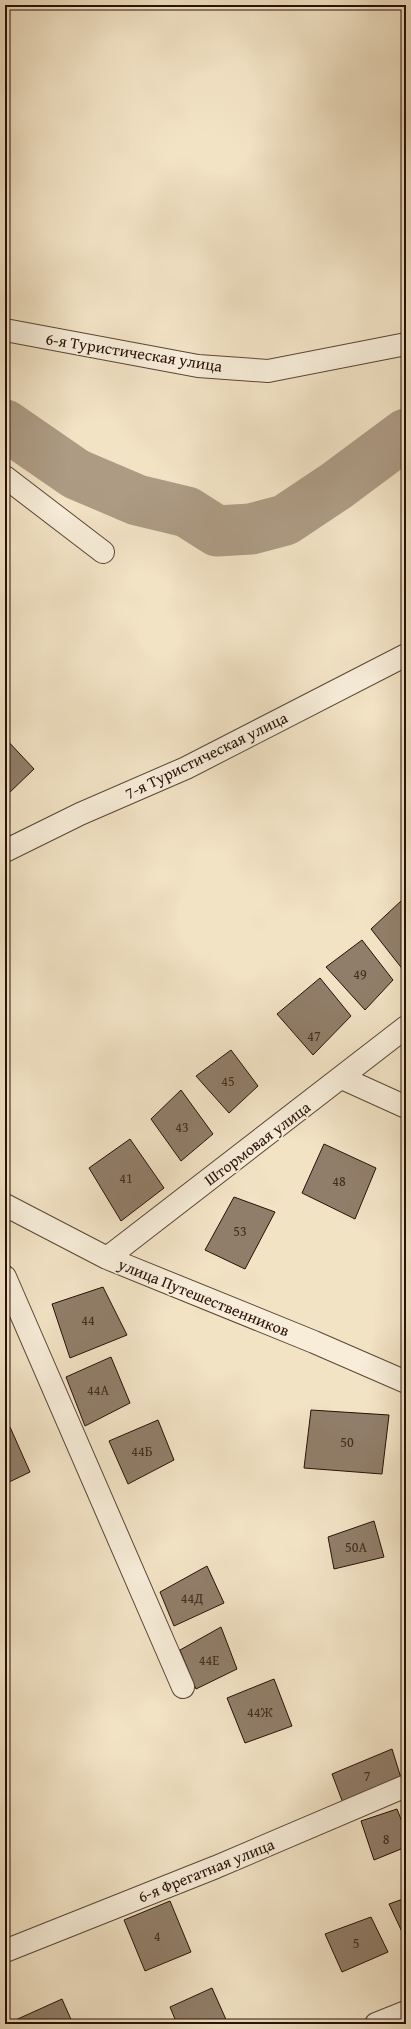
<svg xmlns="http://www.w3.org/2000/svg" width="411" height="2029" viewBox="0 0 411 2029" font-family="'Gentium Book Plus',serif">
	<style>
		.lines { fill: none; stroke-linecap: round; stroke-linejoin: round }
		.river { stroke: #ad9b84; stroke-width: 51 }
		.building { fill: #917e6a; stroke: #281007 }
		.minor-casing { stroke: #5a4536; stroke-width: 24 }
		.minor { stroke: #f7edd9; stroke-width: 22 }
		.labels { text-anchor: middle; stroke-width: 3.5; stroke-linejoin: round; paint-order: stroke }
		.number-label { font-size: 14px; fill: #422c20 }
		.street-label { font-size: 16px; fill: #281007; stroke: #f7edd9 }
	</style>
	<rect width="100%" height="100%" fill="#f2e3c5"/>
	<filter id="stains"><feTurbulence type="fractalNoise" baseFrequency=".005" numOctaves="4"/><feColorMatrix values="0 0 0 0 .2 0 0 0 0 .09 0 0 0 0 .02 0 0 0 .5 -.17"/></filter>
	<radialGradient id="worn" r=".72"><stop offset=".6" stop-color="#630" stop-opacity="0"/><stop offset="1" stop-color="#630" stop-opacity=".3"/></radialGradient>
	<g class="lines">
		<path class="river" d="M 5,425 L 76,474 L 137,500 L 187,512 L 217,531 L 251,529 L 285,520 L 336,486 L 406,434"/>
	</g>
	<path class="building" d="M 5,738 L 34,769 L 8,794 L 5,790 Z
		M 401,901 L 406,907 L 406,969 L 404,971 L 371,929 Z
		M 362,940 L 393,980 L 365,1010 L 326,967 Z
		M 320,978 L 351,1016 L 313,1055 L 277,1014 Z
		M 231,1050 L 258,1086 L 229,1113 L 196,1076 Z
		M 181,1090 L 213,1134 L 181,1161 L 151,1119 Z
		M 130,1139 L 164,1188 L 121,1221 L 89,1168 Z
		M 324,1144 L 376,1168 L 355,1219 L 302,1193 Z
		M 234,1197 L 275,1212 L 245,1269 L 205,1250 Z
		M 103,1287 L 127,1335 L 70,1358 L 52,1304 Z
		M 111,1357 L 130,1403 L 85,1426 L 66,1377 Z
		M 311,1410 L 389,1415 L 382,1474 L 304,1468 Z
		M 158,1420 L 174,1460 L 128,1484 L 109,1441 Z
		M 10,1427 L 30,1472 L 5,1484 L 5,1429 Z
		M 374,1521 L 384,1557 L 334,1569 L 328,1537 Z
		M 207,1566 L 224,1603 L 174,1626 L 160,1592 Z
		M 221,1627 L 237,1669 L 196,1689 L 180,1650 Z
		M 274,1679 L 292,1726 L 245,1743 L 227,1698 Z
		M 392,1749 L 401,1778 L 343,1803 L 332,1774 Z
		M 397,1809 L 406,1832 L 406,1847 L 374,1860 L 361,1821 Z
		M 406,1898 L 406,1933 L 403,1934 L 389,1904 Z
		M 170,1901 L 191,1952 L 145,1971 L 124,1920 Z
		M 371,1917 L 388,1952 L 342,1972 L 325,1934 Z
		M 212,1988 L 228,2024 L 177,2024 L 170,2007 Z
		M 62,1999 L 73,2024 L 12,2024 L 11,2022 Z"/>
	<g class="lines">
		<g class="minor-casing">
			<path id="minor" d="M 5,330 L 198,366 L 268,371 L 406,344
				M 5,477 L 103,552
				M 5,851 L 80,814 L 186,768 L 406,655
				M 342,1078 L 406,1107
				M 5,1205 L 107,1258 L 314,1342 L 406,1382
				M 107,1258 L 406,1027
				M 5,1277 L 183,1687
				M 5,1951 L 216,1867 L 406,1786
				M 376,2024 L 406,2012"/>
		</g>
		<use href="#minor" class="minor"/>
	</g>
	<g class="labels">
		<g class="number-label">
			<text x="360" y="979">49</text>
			<text x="314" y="1041">47</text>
			<text x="228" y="1086">45</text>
			<text x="182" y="1132">43</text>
			<text x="126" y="1183">41</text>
			<text x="339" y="1186">48</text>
			<text x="240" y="1236">53</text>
			<text x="88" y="1325">44</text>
			<text x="98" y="1395">44А</text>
			<text x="347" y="1447">50</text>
			<text x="142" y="1456">44Б</text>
			<text x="356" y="1552">50А</text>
			<text x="192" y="1603">44Д</text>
			<text x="209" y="1665">44Е</text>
			<text x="260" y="1717">44Ж</text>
			<text x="367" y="1781">7</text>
			<text x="386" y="1844">8</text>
			<text x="157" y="1941">4</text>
			<text x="356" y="1948">5</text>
		</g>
		<g class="street-label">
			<text transform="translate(134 352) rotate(9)" y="6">6-я Туристическая улица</text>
			<text transform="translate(206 755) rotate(-26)" y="6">7-я Туристическая улица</text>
			<text transform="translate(257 1143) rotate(-37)" y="6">Штормовая улица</text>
			<text transform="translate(204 1297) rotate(22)" y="6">улица Путешественников</text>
			<text transform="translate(206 1870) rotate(-22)" y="6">6-я Фрегатная улица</text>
		</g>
	</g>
	<rect width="411" height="2029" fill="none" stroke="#f2e3c5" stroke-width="20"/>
	<rect x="6" y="6" width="399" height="2017" fill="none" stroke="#281007" stroke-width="2"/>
	<rect x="10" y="10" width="391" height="2009" fill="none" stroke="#281007"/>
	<rect width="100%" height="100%" filter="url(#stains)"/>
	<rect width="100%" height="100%" fill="url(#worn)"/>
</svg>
